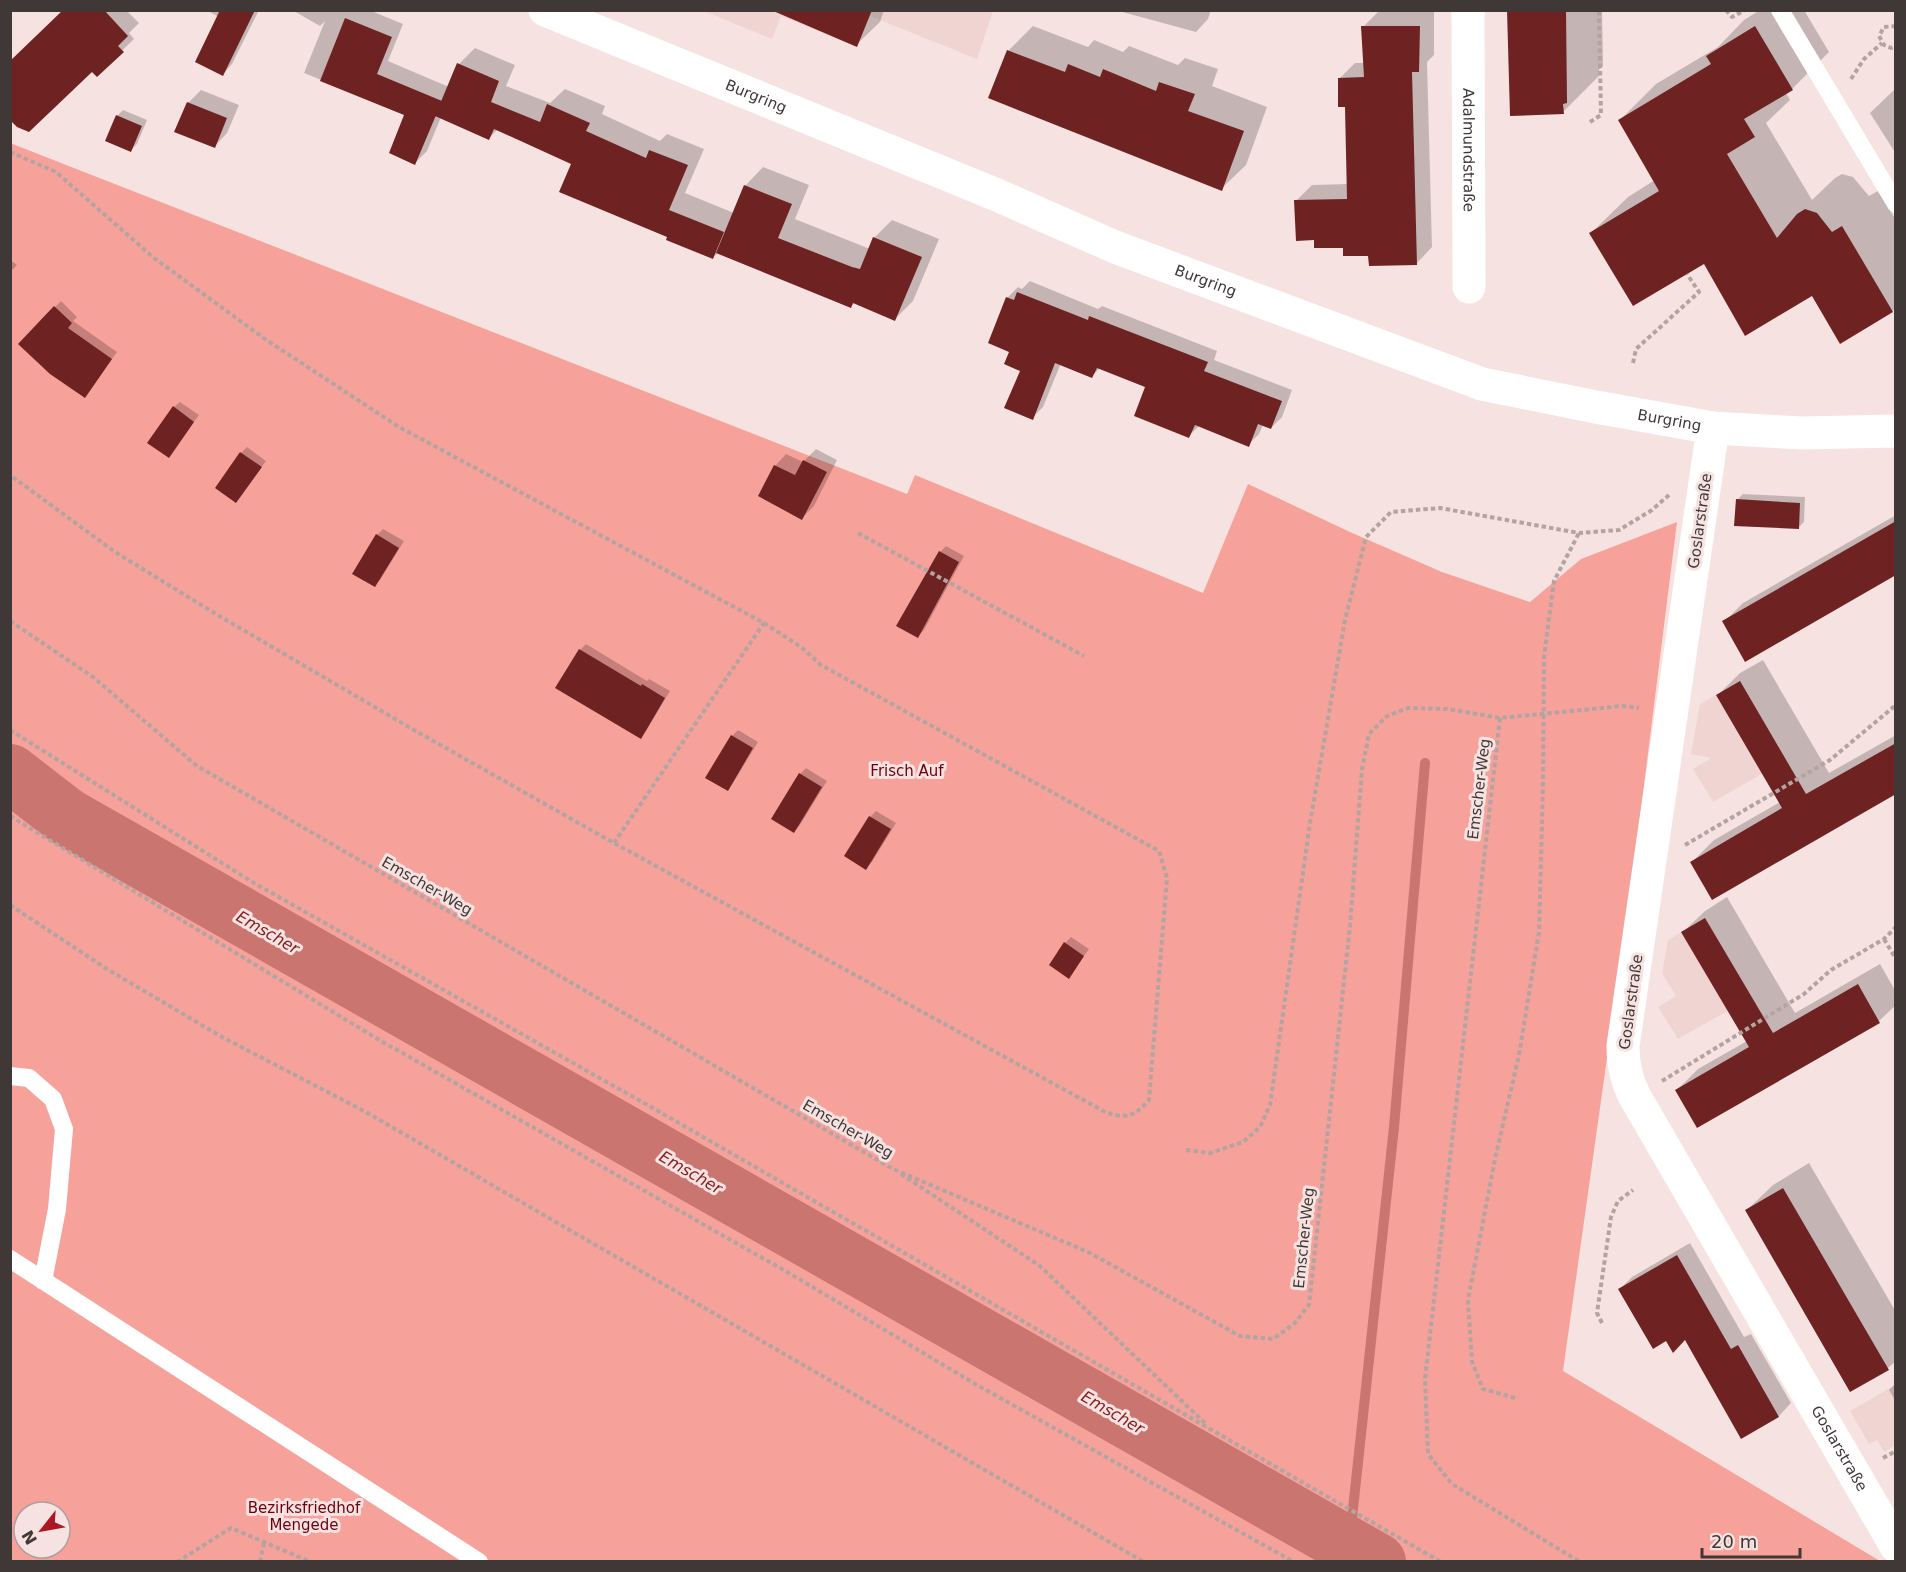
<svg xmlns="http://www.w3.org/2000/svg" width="1906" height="1572" viewBox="0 0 1906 1572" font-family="'DejaVu Sans',sans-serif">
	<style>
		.built { fill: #f0d4d2 }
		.green { fill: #f7a19b; fill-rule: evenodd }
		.shadow { fill: #0003 }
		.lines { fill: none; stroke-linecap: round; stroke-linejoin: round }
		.stream { stroke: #cb7570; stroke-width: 10 }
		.river { stroke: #cb7570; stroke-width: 58 }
		.building { fill: #6e2221 }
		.path { stroke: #b3a4a2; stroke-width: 4; stroke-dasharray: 4.5 3; stroke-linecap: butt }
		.lane { stroke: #fff; stroke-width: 18 }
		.street { stroke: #fff; stroke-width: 33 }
		.secondary { stroke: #fff; stroke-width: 33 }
		.labels { text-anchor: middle; stroke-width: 6; stroke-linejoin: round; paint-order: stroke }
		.street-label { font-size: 15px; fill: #3f3837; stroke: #f6e3e1 }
		.park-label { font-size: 15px; fill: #6d000d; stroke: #f6e3e1 }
		.water-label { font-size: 16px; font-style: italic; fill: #831c1f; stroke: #f6e3e1 }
	</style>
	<rect width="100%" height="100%" fill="#f6e3e1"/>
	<path class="built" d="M 704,11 L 993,11 L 977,59 L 870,16 L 857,47 L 781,16 L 772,39 Z
		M 1740,681 L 1786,760 L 1713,802 L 1693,769 L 1711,758 L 1691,754 L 1700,704 Z
		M 1705,918 L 1752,997 L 1678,1039 L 1658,1007 L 1676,996 L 1662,973 L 1668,940 Z
		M 1895,1385 L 1895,1445 L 1884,1452 L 1877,1440 L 1869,1444 L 1850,1411 Z"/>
	<path class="green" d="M 10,143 L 907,494 L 915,475 L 1203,593 L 1248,484 L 1350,532 L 1442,572 L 1530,602 L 1581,559 L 1677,522 L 1633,873 L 1563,1371 L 1880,1561 L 11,1561 ZM 24,1512 L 60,1512 L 60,1548 L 24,1548 Z"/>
	<path class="shadow" d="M 64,10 L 126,10 L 139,23 L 129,33 L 134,39 L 97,75 Z
		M 206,10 L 259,10 L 232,64 L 223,74 L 219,17 Z
		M 292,10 L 369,10 L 403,24 L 388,61 L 449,87 L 459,64 L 475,48 L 515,65 L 506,86 L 550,103 L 565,89 L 605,106 L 602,114 L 660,141 L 667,134 L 704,149 L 685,193 L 734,213 L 745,186 L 763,167 L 809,185 L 795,219 L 870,249 L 874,238 L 892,220 L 939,239 L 913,301 L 895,319 L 855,302 L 850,307 L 719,252 L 713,257 L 573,163 L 498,129 L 489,138 L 441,117 L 427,151 L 415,163 L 406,114 L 304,73 L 325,21 L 320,26 Z
		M 785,10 L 884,10 L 880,22 L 856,45 Z
		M 1115,10 L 1211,10 L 1208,19 L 1196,32 Z
		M 1509,10 L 1602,10 L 1603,66 L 1599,70 L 1599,76 L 1563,112 Z
		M 1760,10 L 1804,10 L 1829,52 L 1792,89 L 1786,93 L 1790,100 L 1766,123 L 1812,200 L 1835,178 L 1842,174 L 1853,177 L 1869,196 L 1878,191 L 1896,220 L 1896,308 L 1892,311 L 1812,294 L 1591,233 L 1628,197 L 1655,180 L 1620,120 L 1656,84 L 1718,47 L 1744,20 Z
		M 1379,11 L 1434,11 L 1434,55 L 1427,62 L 1432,247 L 1417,263 L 1370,254 L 1315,238 L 1296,201 L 1312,185 L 1348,184 L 1346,106 L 1339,79 L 1355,63 L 1365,63 L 1363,27 Z
		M 1033,26 L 1088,47 L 1094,40 L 1123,52 L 1129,46 L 1178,65 L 1185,58 L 1218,69 L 1212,86 L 1267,107 L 1246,165 L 1221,189 L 990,98 L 1009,50 Z
		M 1896,88 L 1896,154 L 1870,113 Z
		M 201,90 L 239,105 L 227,133 L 215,146 L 188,103 Z
		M 123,110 L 147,120 L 137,144 L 131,150 L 117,116 Z
		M 10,260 L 17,265 L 10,272 Z
		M 1030,281 L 1098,309 L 1102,306 L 1217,351 L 1214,360 L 1292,390 L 1282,417 L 1271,428 L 1263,425 L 1259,434 L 1248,445 L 1200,425 L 1189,436 L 1147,386 L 1100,368 L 1092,376 L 1061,363 L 1043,407 L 1032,418 L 1022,370 L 1011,351 L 1007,298 L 1018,287 L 1022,289 Z
		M 61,301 L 77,317 L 73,321 L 117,352 L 85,396 L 20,344 Z
		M 180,402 L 199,415 L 169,456 L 174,407 Z
		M 247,447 L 266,461 L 236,501 L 241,453 Z
		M 816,449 L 837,460 L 814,506 L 802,518 L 775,466 L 786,454 L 803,462 Z
		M 1743,494 L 1805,497 L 1804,522 L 1798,528 L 1737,500 Z
		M 1896,515 L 1896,573 L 1724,622 L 1743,603 Z
		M 383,529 L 404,541 L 380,580 L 375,585 L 354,573 L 377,535 Z
		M 946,546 L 964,556 L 924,630 L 918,636 L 940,552 Z
		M 586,644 L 647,681 L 649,679 L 670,691 L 646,731 L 640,737 L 580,650 Z
		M 1763,660 L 1829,773 L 1896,735 L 1896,793 L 1692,862 L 1714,840 L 1780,802 L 1718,695 L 1740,673 Z
		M 738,730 L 758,742 L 733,783 L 727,789 L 732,736 Z
		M 806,768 L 827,781 L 800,825 L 794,831 L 800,774 Z
		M 876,811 L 896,823 L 872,862 L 866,868 L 846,856 L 870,817 Z
		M 1727,897 L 1795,1013 L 1880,964 L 1896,992 L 1896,1005 L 1879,1021 L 1677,1090 L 1698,1069 L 1747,1041 L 1683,932 L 1705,911 Z
		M 1071,937 L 1089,949 L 1069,977 L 1065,943 Z
		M 1809,1163 L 1896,1312 L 1896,1361 L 1888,1368 L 1851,1390 L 1747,1210 L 1773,1185 Z
		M 1690,1243 L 1744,1337 L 1751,1334 L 1791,1403 L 1779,1416 L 1742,1437 L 1686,1339 L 1666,1339 L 1620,1289 L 1632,1277 Z
		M 1896,1383 L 1896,1402 L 1889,1390 Z"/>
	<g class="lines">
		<path class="stream" d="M 1349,1546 L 1394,1127 L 1425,763"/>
		<path class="river" d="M 10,773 L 67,817 L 1377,1562"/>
	</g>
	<path class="building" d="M 63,10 L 104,10 L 128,36 L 118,46 L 124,52 L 97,77 L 92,72 L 29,132 L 17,127 L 10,120 L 10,61 Z
		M 220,10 L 255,10 L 223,76 L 195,62 Z
		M 771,10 L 872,10 L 857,47 Z
		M 1507,10 L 1566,10 L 1567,103 L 1563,104 L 1564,114 L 1510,116 Z
		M 345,18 L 392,37 L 377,74 L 442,101 L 415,165 L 389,153 L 404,115 L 320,81 Z
		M 1361,26 L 1420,26 L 1419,72 L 1412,72 L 1417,265 L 1369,266 L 1368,256 L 1343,256 L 1343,248 L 1314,248 L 1314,240 L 1296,241 L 1294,200 L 1347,199 L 1345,107 L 1338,107 L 1338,78 L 1364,77 Z
		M 1755,26 L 1793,90 L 1744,119 L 1755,137 L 1727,154 L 1777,238 L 1797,214 L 1805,209 L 1817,213 L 1832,232 L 1842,226 L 1893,312 L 1840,344 L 1812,296 L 1745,336 L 1704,264 L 1633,306 L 1589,233 L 1659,191 L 1618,120 L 1711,64 L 1706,56 Z
		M 1007,50 L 1065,72 L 1068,64 L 1100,77 L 1103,69 L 1156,91 L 1159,82 L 1195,94 L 1188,111 L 1244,131 L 1222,191 L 988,98 Z
		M 457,63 L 499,81 L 491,102 L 540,122 L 547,104 L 590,123 L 586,131 L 646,158 L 649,150 L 688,165 L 669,210 L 724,232 L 713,259 L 666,240 L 667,237 L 559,192 L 571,164 L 494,129 L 489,140 L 435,116 Z
		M 187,102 L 227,118 L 215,148 L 174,132 Z
		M 116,115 L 142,126 L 131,152 L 105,141 Z
		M 744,185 L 792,204 L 778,238 L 852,267 L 860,269 L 873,237 L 922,257 L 895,321 L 853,303 L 851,308 L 716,253 Z
		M 1017,292 L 1088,320 L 1089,316 L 1208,362 L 1204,371 L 1282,401 L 1271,429 L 1258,424 L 1249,447 L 1195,425 L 1189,438 L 1134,416 L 1145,387 L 1097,368 L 1092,378 L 1055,363 L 1033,420 L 1004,408 L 1020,371 L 1004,364 L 1009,352 L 988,343 L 1006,297 L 1014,300 Z
		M 54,306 L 72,323 L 68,328 L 112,359 L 85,398 L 50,374 L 18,344 Z
		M 173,406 L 194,422 L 169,458 L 147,443 Z
		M 240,452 L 262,467 L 236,503 L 215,488 Z
		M 803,460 L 827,472 L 802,520 L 758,496 L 774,465 L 795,475 Z
		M 1736,499 L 1800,503 L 1799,529 L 1734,526 Z
		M 1896,521 L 1896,575 L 1745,662 L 1722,621 Z
		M 376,534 L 399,548 L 375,587 L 352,574 Z
		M 939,551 L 959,562 L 918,638 L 896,626 Z
		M 579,649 L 641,686 L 642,684 L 665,698 L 641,739 L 555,688 Z
		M 1740,681 L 1806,794 L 1896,743 L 1896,794 L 1712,900 L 1690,862 L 1782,808 L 1716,695 Z
		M 731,735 L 753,748 L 728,791 L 705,778 Z
		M 799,773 L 822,787 L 794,833 L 771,819 Z
		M 869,816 L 891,829 L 866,870 L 844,856 Z
		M 1705,918 L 1773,1033 L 1858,984 L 1880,1023 L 1697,1128 L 1675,1090 L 1749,1047 L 1681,932 Z
		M 1064,942 L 1084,956 L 1069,979 L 1049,965 Z
		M 1783,1188 L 1889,1370 L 1850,1392 L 1745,1210 Z
		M 1677,1255 L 1731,1349 L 1738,1345 L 1779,1417 L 1741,1439 L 1685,1340 L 1673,1353 L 1666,1341 L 1653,1349 L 1618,1289 Z"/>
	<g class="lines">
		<path class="path" d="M 1726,10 L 1732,17 L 1745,10
			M 1896,26 L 1884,27 L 1879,36 L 1884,45 L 1891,48 L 1896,46
			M 1851,79 L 1864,59 L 1882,43
			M 1590,122 L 1601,115 L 1599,10
			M 10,152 L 56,172 L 154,258 L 265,339 L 399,427 L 764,623 L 801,647 L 821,665 L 1159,851 L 1167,878 L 1149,1100 C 1134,1116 1129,1119 1107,1113 L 614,843 L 414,730 L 216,614 L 115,552 L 10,475
			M 1633,363 L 1636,349 L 1699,292 L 1687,274
			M 858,533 L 1084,656
			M 10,621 L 93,677 L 197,766 L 893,1169 L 1088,1252 L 1240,1336 L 1273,1339 L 1294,1324 L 1309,1305 L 1350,926 L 1362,769 L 1369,734 L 1387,716 L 1408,708 L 1448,709 L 1500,718 L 1622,706 L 1639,708
			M 1500,718 L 1425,1379 L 1428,1454 L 1452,1484 L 1580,1562
			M 10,730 L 254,883 L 651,1107 L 1441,1562
			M 10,816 L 376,1038 L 794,1276 L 977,1385 L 1294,1562
			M 614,843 L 764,623
			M 1685,845 L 1830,760 L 1896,705
			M 10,905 L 107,969 L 222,1037 L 364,1111 L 1144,1562
			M 1884,939 L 1896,959
			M 1662,1081 L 1804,994 L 1831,970 L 1884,939 L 1896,927
			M 1186,1150 L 1210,1153 L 1243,1142 L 1260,1127 L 1270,1105 L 1310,823 L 1345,620 L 1366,537 L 1391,512 L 1440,508 L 1579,533 L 1619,530 L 1652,510 L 1669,495
			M 901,1174 L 1040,1266 L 1207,1425
			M 1602,1323 L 1597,1313 L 1611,1217 L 1618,1201 L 1633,1190
			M 1515,1398 L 1483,1389 L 1472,1362 L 1468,1300 L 1495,1159 L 1519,1055 L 1539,932 L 1543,786 L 1544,656 L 1554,581 L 1579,533
			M 1883,1458 L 1896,1451
			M 177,1562 L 231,1528 L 311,1562
			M 260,1562 L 264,1542"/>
		<path class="lane" d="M 1780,10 L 1896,204
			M 10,1076 L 29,1078 L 53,1099 L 64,1129 L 57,1209 L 43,1281
			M 10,1259 L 479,1562"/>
		<g class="street">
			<path id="s1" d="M 1468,10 L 1469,287"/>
			<path id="s2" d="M 1713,428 L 1623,1046 C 1623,1065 1626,1080 1635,1097 L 1896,1546"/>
		</g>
		<path class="secondary" id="s3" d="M 545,10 L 997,195 L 1115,247 L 1482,384 L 1596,407 L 1713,428 L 1802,433 L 1896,431"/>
	</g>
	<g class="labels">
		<g class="street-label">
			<text dy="5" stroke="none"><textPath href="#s3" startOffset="228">Burgring</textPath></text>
			<text dy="5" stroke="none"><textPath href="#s1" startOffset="140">Adalmundstraße</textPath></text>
			<text dy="5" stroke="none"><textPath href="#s3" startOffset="714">Burgring</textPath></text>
			<text dy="5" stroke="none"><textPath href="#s3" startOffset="1200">Burgring</textPath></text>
			<text transform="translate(1700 521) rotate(-82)" y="5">Goslarstraße</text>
			<text transform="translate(1479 789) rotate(-83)" y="5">Emscher-Weg</text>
			<text transform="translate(427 886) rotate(30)" y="5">Emscher-Weg</text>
			<text transform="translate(1631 1002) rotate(-82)" y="5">Goslarstraße</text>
			<text transform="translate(848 1129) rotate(30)" y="5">Emscher-Weg</text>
			<text transform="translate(1304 1238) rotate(-84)" y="5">Emscher-Weg</text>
			<text dy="5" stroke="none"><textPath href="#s2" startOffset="1084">Goslarstraße</textPath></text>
		</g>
		<g class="park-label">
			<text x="907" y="776">Frisch Auf</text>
			<text x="304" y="1513">Bezirksfriedhof<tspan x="304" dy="17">Mengede</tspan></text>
		</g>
		<g class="water-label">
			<text transform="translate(268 932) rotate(30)" y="6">Emscher</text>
			<text transform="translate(691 1172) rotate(30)" y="6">Emscher</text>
			<text transform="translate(1113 1412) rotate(30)" y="6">Emscher</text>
		</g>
	</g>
	<rect width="1906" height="1572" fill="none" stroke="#3f3837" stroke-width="24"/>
	<g transform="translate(42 1530) rotate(239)"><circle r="28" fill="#f6e3e1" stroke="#ad9f9d" stroke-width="1.5"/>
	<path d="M0-4.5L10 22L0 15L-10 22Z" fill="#ab1724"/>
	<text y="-9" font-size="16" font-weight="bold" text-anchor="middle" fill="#3f3837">N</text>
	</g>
	<path d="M1702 1548v9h98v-9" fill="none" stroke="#3f3837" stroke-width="3"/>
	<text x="1711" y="1548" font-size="18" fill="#3f3837" stroke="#f6e3e1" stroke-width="4.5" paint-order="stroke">20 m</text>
</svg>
